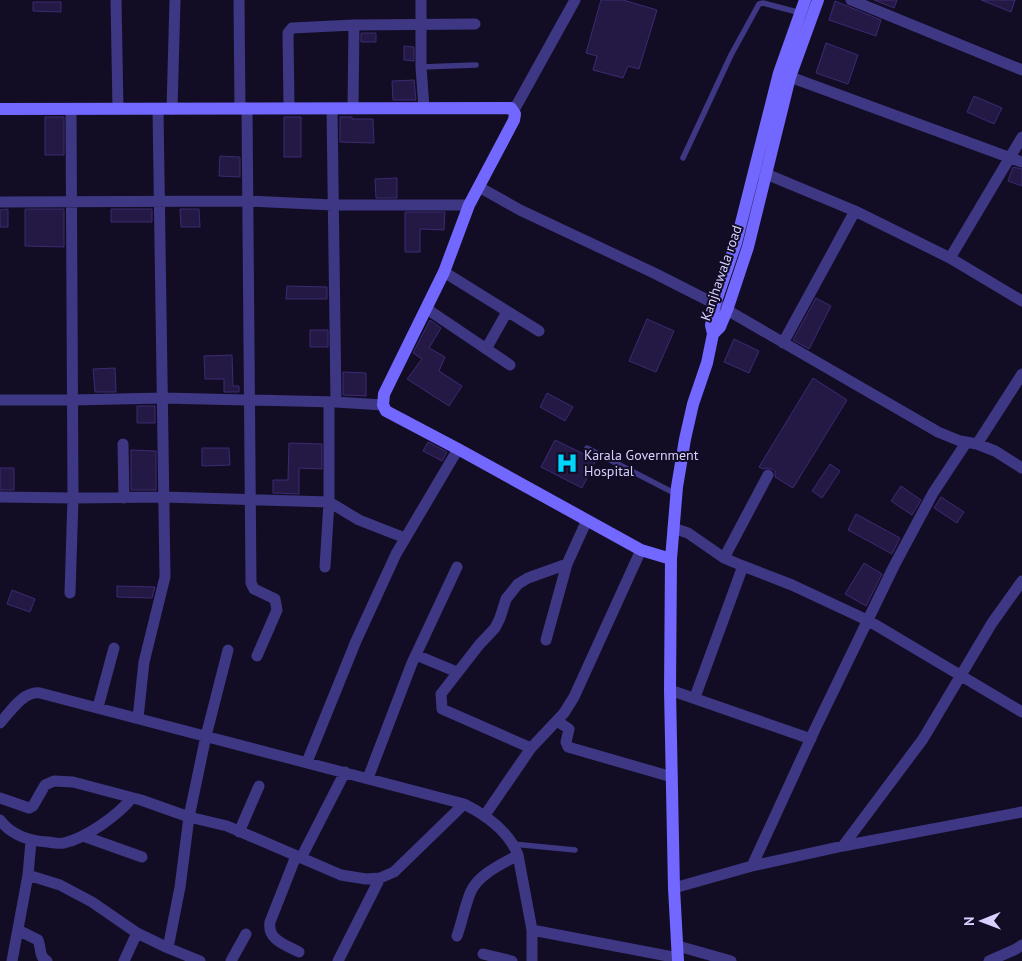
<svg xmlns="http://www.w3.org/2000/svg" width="1022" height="961" viewBox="0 0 1022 961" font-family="'PT Sans',sans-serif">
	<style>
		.building { fill: #241945; stroke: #3c2a72 }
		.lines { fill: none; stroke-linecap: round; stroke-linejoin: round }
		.lane { stroke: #3e3784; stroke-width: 5.5 }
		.street { stroke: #3e3784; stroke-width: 11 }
		.secondary { stroke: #7267ff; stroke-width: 12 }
		.labels { text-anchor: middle; stroke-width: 4; stroke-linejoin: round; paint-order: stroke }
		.street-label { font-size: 14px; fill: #d8d0ff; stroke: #120d24 }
		.poi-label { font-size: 14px; fill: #d8d0ff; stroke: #120d24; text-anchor: start }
	</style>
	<rect width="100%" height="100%" fill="#120d24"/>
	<path class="building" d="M 601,0 L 623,0 L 657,10 L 639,69 L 628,66 L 623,78 L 593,70 L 597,56 L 586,53 Z
		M 874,0 L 897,0 L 894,8 Z
		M 981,0 L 1015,0 L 1011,12 Z
		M 835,1 L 881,20 L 876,36 L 829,20 Z
		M 33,2 L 61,2 L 61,12 L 33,11 Z
		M 361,33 L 376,33 L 376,42 L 361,42 Z
		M 826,43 L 858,55 L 848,84 L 816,73 Z
		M 404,46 L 414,47 L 414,61 L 404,60 Z
		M 414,80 L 416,100 L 393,100 L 392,81 Z
		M 974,96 L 1002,108 L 994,124 L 967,112 Z
		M 45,117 L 64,117 L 64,155 L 45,155 Z
		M 284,117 L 301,117 L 301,157 L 284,157 Z
		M 340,117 L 352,117 L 352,119 L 373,119 L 374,143 L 340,142 Z
		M 220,156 L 240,157 L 240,177 L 219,176 Z
		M 1013,167 L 1022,169 L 1022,186 L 1008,181 Z
		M 397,178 L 397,198 L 376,198 L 375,179 Z
		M 8,209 L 8,227 L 0,227 L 0,210 Z
		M 25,209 L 64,209 L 64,247 L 25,246 Z
		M 111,209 L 152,209 L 152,222 L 111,222 Z
		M 180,209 L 199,209 L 200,227 L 181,227 Z
		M 405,212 L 445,212 L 444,230 L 420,229 L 420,252 L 405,252 Z
		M 287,286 L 327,287 L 327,299 L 286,299 Z
		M 816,298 L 831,306 L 809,349 L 793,340 Z
		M 647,319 L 674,331 L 656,372 L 629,361 Z
		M 430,320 L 441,328 L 429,348 L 445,357 L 439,371 L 462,386 L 449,406 L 407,379 L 422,359 L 413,353 Z
		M 310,330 L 328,330 L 328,347 L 310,347 Z
		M 734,339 L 759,351 L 749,373 L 724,362 Z
		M 232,355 L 233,386 L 239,386 L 239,392 L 224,392 L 224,379 L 205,379 L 204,356 Z
		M 115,368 L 116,392 L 95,392 L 93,369 Z
		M 343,372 L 366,373 L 366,396 L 343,395 Z
		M 813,378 L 847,400 L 793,488 L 775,477 L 775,471 L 772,469 L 767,468 L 763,469 L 759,467 Z
		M 547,393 L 573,407 L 565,421 L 540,407 Z
		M 137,406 L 155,406 L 155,423 L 137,423 Z
		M 555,440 L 596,460 L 582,488 L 541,467 Z
		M 428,442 L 447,452 L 442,461 L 423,451 Z
		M 289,443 L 322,444 L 322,469 L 299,468 L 299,494 L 273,493 L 273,480 L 288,480 Z
		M 202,448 L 229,448 L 230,465 L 202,466 Z
		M 131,450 L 156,451 L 156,490 L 131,490 Z
		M 830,464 L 840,471 L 822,498 L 812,491 Z
		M 0,468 L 14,468 L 14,490 L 0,490 Z
		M 901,486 L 921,500 L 912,515 L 891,501 Z
		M 941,497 L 964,512 L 957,523 L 934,508 Z
		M 856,514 L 900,538 L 892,554 L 848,530 Z
		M 864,563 L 882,574 L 866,606 L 845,594 Z
		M 117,586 L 155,587 L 152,598 L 117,597 Z
		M 12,590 L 35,599 L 30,612 L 7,604 Z"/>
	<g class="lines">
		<path class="lane" d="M 421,67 L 476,65
			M 683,158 L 731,55 L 759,4 L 763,3 L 801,13
			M 587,448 L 676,494
			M 513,844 L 575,850"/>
		<path class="street" d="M 116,0 L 118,109
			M 239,0 L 240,109
			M 421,0 L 421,67 L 424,108
			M 851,0 L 1022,70
			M 782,74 L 1022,162
			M 289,107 L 288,33 L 292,28 L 354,25 L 475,24
			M 247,108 L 251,583 L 254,589 L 275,599 L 277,610 L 257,656
			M 332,108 L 336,402
			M 353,108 L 354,25
			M 172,109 L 175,0
			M 514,110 L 575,0
			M 759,171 L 855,211 L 950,258 L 1022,301
			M 479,187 L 520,210 L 654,273 L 727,310 L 938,432 L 960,441 L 977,444 L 995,451 L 1022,468
			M 0,202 L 247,201 L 333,205 L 469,205
			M 950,258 L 1022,137
			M 444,272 L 539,331
			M 427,309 L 510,365
			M 783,343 L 855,211
			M 486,349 L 507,312
			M 0,400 L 73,400 L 163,398 L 336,402 L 383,405
			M 123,444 L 124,498
			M 977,444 L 1022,374
			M 0,497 L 73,498 L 164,497 L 329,502 L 359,520 L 405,538
			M 673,528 L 688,533 L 724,558
			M 743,566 L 724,558 L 768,475
			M 325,567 L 329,502 L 329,402
			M 70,593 L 73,498 L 71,109
			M 546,640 L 567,564 L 587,520
			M 416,655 L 457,672
			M 670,690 L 811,739
			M 695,697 L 743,566 L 792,585 L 869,621 L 1022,712
			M 98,707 L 114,648
			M 138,718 L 144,662 L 165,577 L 158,109
			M 557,721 L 569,729 L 566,742 L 568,747 L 672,777
			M 0,723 C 11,711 23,691 40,693 L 464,804 C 486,815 509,832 518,855 L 532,930 L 532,961
			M 531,748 L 442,709 L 441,694 L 479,645 L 495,628 L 500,618 L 506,599 L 518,584 L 528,578 L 567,564
			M 307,762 L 356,641 L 396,554 L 458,449
			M 368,778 L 412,663 L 457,567
			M 0,798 L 29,808 L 33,806 L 45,785 L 54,781 L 73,782 L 141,800 L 189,817 L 227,826 L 341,875 L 366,879 L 380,878 L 394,872 L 464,804
			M 485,815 L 531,748 L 564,713 L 574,697 L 641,550
			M 0,820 C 12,836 29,841 48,842 C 53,843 59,844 64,843 C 86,838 117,816 132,798
			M 239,832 L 259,786
			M 83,836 L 142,857
			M 843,846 L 923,739 L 992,623 L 1022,581
			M 296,856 L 270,922 C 267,940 286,945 299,952
			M 301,858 L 345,772
			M 752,866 L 816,727 L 894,566 L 933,493 L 966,443
			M 28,875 L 60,885 L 92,902 L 137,933 L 168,948 L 180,887 L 189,817 L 206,736 L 228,650
			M 674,888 L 752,866 L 843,846 L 1022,812
			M 18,930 L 38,940 C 42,949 38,956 47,961
			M 532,930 L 678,958
			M 457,936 C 462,922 465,905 471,891 C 479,874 502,864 518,855
			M 678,946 L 731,961
			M 168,948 L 200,961
			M 483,954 L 512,961
			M 12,961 L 28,875 L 31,841
			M 124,961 L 137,933
			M 231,961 L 246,934
			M 338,961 L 380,878
			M 989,961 L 1016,949 L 1022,945"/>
		<path class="secondary" d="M 0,109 L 511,108 L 515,114 L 514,120 L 469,205 L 444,272 L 384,394 L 383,405 L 386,411 L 458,449 L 641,550 L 671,559
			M 713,334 L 720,327 L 727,310 L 748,247 L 790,77 L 818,0
			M 678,961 L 674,888 L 670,690 L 671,559 L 677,487 L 685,439 L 693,404 L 707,363 L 713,334 L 711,325 L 715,304 L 736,243 L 779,73 L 805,0"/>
	</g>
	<defs>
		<g id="hospital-bare" transform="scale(1.725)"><path d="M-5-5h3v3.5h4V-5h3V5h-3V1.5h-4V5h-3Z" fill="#00d6fb" stroke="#120d24" stroke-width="2.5" paint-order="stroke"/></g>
	</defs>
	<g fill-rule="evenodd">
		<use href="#hospital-bare" x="567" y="463"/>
	</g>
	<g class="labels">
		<g class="street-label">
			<text transform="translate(721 273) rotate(-71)" y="5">Kanjhawala road</text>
		</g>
		<g class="poi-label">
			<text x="584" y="460">Karala Government<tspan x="584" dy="16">Hospital</tspan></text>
		</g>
	</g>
	<g transform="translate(982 921) rotate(269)" stroke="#120d24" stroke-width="4" paint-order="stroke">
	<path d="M0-4L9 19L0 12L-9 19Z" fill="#d8d0ff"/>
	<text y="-8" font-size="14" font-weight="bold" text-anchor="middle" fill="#d8d0ff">N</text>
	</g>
</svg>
